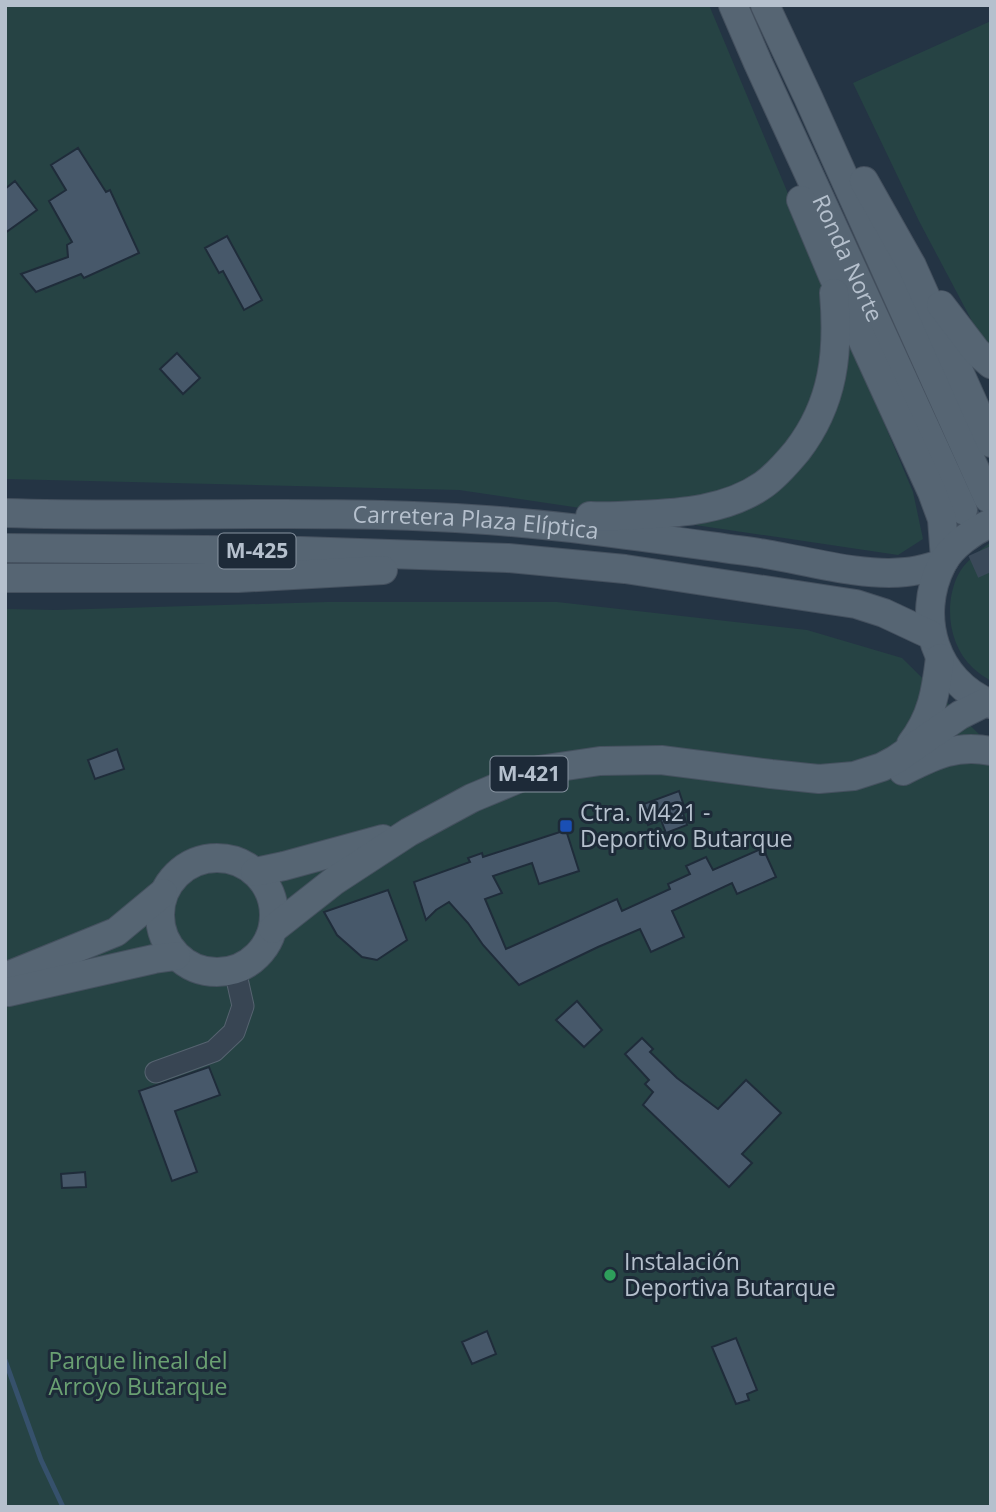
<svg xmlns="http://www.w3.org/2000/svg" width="996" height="1512" viewBox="0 0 996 1512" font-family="'Open Sans',sans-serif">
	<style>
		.green { fill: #264344 }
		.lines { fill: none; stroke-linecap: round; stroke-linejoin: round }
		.stream { stroke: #36516c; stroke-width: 5 }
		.building { fill: #47586a; stroke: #1f2c3a; stroke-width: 2 }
		.major-tunnel { stroke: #3a4959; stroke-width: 28; stroke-dasharray: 28 14; stroke-linecap: butt }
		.minor-casing { stroke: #566370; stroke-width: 23 }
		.major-casing { stroke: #45515f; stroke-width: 30 }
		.minor { stroke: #384553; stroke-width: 21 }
		.major { stroke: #566573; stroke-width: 28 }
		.transit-dot { fill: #1a4fb4; stroke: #1d2a38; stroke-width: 2.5 }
		.leisure-dot { fill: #2e9e5b; stroke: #1d2a38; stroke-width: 2.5 }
		.labels { text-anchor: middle; stroke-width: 6; stroke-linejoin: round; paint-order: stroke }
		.shield { fill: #1d2a38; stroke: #8793a0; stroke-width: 2 }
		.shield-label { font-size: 21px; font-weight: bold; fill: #b5c0cd }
		.street-label { font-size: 23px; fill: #b5c0cd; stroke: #1d2a38 }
		.poi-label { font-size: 23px; fill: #b5c0cd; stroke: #1d2a38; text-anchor: start }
		.park-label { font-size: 23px; fill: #6aa072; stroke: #1d2a38 }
	</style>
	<rect width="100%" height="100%" fill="#243444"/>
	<path class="green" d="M 5,5 L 709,5 L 913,492 L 923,539 L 898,555 L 459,490 L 5,479 Z
		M 991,21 L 991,357 L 919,221 L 853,83 Z
		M 991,542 L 991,681 C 985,677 978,673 973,668 C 949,646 944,606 957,577 C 964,562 978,552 991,542 Z
		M 327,602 L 557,602 L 807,630 L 902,658 L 991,746 L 991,1507 L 5,1507 L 5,609 L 56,610 Z"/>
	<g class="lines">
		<path class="stream" d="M 5,1360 L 41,1460 L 63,1507"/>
	</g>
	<path class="building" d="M 78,148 L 106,192 L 110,190 L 139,253 L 84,278 L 81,274 L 36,292 L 21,274 L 68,257 L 67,245 L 72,242 L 49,201 L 66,190 L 51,165 Z
		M 15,181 L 37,210 L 5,233 L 5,189 Z
		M 227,236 L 262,300 L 244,310 L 223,271 L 219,273 L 205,248 Z
		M 177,353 L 200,378 L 183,394 L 160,369 Z
		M 117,749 L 124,769 L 95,779 L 88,760 Z
		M 679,791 L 686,812 L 683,813 L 687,825 L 666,833 L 661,820 L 648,825 L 641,805 Z
		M 566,830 L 579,871 L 539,884 L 532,863 L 493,876 L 502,893 L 485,899 L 506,949 L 617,899 L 622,911 L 670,889 L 668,884 L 690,874 L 686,866 L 706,857 L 713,870 L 763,848 L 776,877 L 737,894 L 732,883 L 672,911 L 684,937 L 651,952 L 640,929 L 598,947 L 519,985 L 483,945 L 468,923 L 449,902 L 436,910 L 426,920 L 414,882 L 470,862 L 468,858 L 482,853 L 483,857 Z
		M 388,890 L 407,940 L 377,960 L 362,957 L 337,935 L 324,912 Z
		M 577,1001 L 602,1030 L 584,1047 L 556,1020 Z
		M 642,1038 L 653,1049 L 650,1052 L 677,1078 L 718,1109 L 746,1080 L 781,1113 L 742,1154 L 752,1163 L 729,1187 L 643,1105 L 653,1092 L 645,1084 L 649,1080 L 625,1054 Z
		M 209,1067 L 220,1095 L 175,1111 L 197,1172 L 172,1181 L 139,1091 Z
		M 85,1172 L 86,1187 L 62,1188 L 61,1174 Z
		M 487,1331 L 496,1354 L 472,1364 L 462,1342 Z
		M 736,1338 L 757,1390 L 747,1394 L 749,1400 L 736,1404 L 712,1347 Z"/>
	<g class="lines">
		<path class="major-tunnel" d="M 964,512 L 991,572"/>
		<g class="minor-casing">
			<path id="minor" d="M 156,1072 L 214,1051 L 234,1032 L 243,1006 L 235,970"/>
		</g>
		<g class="major-casing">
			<g id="major">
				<path id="s1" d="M 733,5 L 758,63 L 963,510"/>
				<path d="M 765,5 L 808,97 L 988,498"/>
				<path d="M 864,181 L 912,266 L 991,443"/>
				<path d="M 801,200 L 833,276 L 932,492 L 942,519 L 945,559"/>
				<path d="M 941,305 L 977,352 L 991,364"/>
				<path id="s2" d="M 5,513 C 160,518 316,509 471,519 C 567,525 664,540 760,553 C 805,560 861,577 906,572 C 919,571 930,567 942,564"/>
				<path d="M 590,516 C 606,517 622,516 639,515 C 681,513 727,510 763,485 C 776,476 787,463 797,451 C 834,403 839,352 834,293"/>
				<path d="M 991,523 C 973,531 951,546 942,564 C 915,617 935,681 991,704"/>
				<path d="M 5,548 L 301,551 L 508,558 L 625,569 L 856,604 L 884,613 L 931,635"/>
				<path d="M 5,578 L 238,578 L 383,570"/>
				<path d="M 911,744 C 932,717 936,691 940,658"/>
				<path d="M 903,771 C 933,756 955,744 991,751"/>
				<circle cx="217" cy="915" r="57"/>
				<path d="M 255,872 L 284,866 L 383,839"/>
				<path d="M 273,929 L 334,881 L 409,832 L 472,798 L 539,770 L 600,761 L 661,760 L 771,774 L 819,779 L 854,776 L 882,767 L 895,760 L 960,715 L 986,702"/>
				<path d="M 5,977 L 116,932 L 163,893"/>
				<path d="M 8,992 L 154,959 L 176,956"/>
			</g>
		</g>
		<use href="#minor" class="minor"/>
		<use href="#major" class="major"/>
	</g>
	<rect class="transit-dot" x="559" y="819" width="14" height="14" rx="3.5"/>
	<circle class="leisure-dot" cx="610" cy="1275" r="7"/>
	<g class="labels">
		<g class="shield">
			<rect x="218.5" y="533.5" width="77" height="35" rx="5"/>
			<rect x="490.5" y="756.5" width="77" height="35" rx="5"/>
		</g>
		<g class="shield-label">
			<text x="257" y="558">M-425</text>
			<text x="529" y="781">M-421</text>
		</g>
		<g class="street-label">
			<text dy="8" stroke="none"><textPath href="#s1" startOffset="278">Ronda Norte</textPath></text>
			<text dy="8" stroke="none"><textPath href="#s2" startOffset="471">Carretera Plaza Elíptica</textPath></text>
		</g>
		<g class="poi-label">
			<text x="580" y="821">Ctra. M421 -<tspan x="580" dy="26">Deportivo Butarque</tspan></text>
			<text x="624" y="1270">Instalación<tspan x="624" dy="26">Deportiva Butarque</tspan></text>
		</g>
		<g class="park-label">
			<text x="138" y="1369">Parque lineal del<tspan x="138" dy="26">Arroyo Butarque</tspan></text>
		</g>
	</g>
	<rect width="996" height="1512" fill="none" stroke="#b5c0cd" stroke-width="14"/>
</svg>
